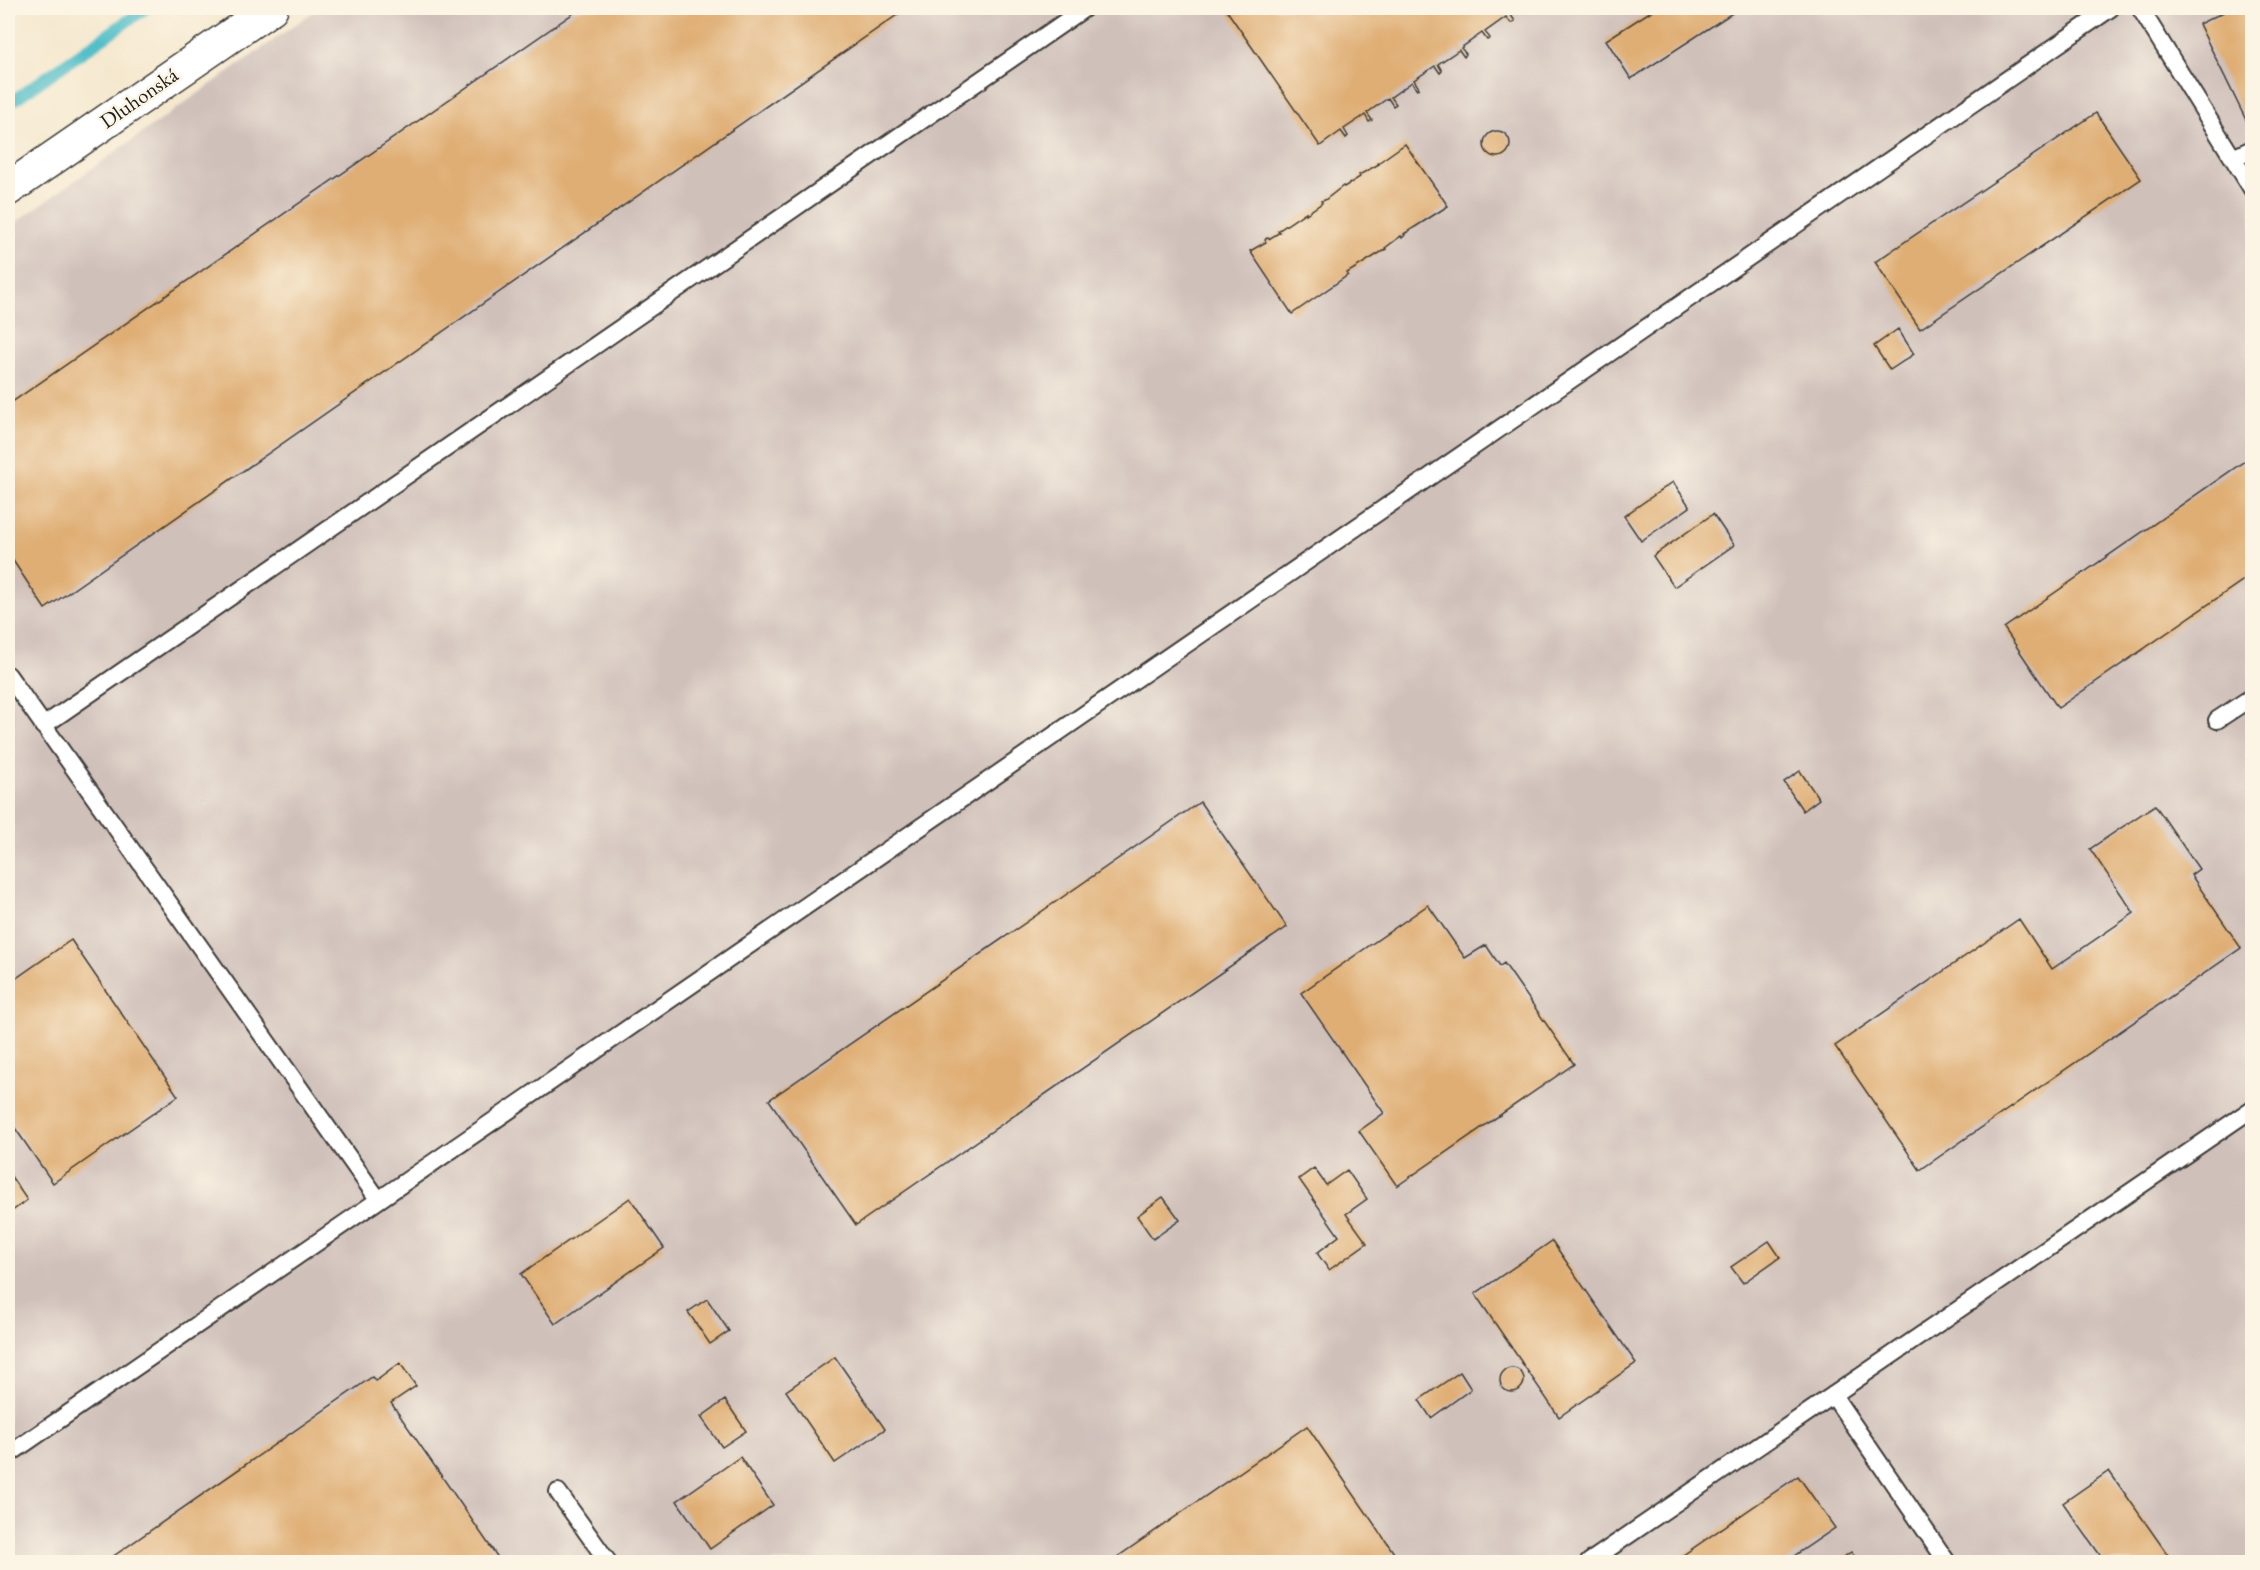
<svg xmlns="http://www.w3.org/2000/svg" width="2260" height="1570" viewBox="0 0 2260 1570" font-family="'EB Garamond',serif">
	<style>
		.industrial { fill: #cfc0ba }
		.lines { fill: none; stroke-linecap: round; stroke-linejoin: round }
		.stream { stroke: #4fbdc8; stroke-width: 12 }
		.building { fill: #dfae74 }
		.lane-casing { stroke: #3d3b37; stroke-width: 20 }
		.street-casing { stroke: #3d3b37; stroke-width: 36 }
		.lane { stroke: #fff; stroke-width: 16 }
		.street { stroke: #fff; stroke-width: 33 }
		.labels { text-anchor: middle; stroke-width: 5; stroke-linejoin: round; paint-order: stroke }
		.street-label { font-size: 21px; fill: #1c1c1c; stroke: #fcf5e5 }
	</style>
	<rect width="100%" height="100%" fill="#fcf5e5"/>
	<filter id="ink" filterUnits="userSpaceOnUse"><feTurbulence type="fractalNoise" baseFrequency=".0167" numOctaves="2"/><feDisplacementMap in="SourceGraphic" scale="12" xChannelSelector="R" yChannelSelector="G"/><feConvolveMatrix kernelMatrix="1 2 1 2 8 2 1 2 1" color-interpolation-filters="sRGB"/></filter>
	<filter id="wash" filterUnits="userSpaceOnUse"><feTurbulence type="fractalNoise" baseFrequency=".008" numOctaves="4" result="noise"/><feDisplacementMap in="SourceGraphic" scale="24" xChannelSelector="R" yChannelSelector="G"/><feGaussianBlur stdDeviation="1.35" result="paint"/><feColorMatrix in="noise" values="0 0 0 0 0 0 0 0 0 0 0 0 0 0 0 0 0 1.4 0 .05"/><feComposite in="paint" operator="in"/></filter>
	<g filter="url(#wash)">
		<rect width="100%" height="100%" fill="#f5e8cf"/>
		<path class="industrial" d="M 319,8 L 2252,8 L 2252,1562 L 8,1562 L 8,228 Z"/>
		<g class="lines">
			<path class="stream" d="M 8,104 L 146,8"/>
		</g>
		<g id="blocks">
			<path class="building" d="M 581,8 L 907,8 L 45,609 L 8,553 L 8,405 Z
				M 1225,8 L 1519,8 L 1510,14 L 1515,21 L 1511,23 L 1506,17 L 1485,32 L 1490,38 L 1487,40 L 1482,33 L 1461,48 L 1466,54 L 1464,57 L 1459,50 L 1438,64 L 1442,71 L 1440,73 L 1435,66 L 1414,80 L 1419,88 L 1416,89 L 1412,82 L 1391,97 L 1396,104 L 1393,106 L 1388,98 L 1367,113 L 1372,120 L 1369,122 L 1365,115 L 1344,129 L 1348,136 L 1346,138 L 1341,131 L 1320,146 Z
				M 1656,8 L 1740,8 L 1631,79 L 1606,40 Z
				M 2232,8 L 2252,8 L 2252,117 L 2246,120 L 2199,24 Z
				M 2096,113 L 2141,179 L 1920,329 L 1875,262 Z
				M1484 144a13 13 0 1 1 26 0a13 13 0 1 1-26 0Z
				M 1405,144 L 1448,206 L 1404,234 L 1405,235 L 1402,238 L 1401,236 L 1385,248 L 1386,249 L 1347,273 L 1348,275 L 1292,314 L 1250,251 L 1266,242 L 1265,240 L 1267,238 L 1269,239 L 1280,232 L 1278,231 L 1306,212 L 1306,214 L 1322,203 L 1321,201 L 1325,200 L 1343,186 L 1344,187 L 1360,177 L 1359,175 L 1379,164 L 1378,163 Z
				M 1898,329 L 1914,354 L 1890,370 L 1874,346 Z
				M 2252,456 L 2252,574 L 2058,708 L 2004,628 Z
				M 1673,482 L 1690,507 L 1641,541 L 1624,516 Z
				M 1713,514 L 1734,545 L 1674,587 L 1653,556 Z
				M 1800,771 L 1819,799 L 1803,811 L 1784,782 Z
				M 1200,802 L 1287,927 L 856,1225 L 769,1100 Z
				M 2155,805 L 2199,869 L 2191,875 L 2241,948 L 1920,1170 L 1835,1046 L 2019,919 L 2052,969 L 2134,913 L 2090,849 Z
				M 1428,905 L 1465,958 L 1486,945 L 1500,966 L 1504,963 L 1574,1064 L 1397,1186 L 1359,1131 L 1384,1113 L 1301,993 Z
				M 71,940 L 178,1096 L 53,1183 L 8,1118 L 8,984 Z
				M 1314,1168 L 1326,1185 L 1347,1170 L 1367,1199 L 1346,1214 L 1367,1243 L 1329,1270 L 1317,1253 L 1339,1236 L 1299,1179 Z
				M 8,1172 L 27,1200 L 8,1214 Z
				M 1163,1197 L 1180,1220 L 1153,1239 L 1137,1216 Z
				M 630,1198 L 664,1248 L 555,1324 L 521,1274 Z
				M 1552,1241 L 1636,1363 L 1559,1417 L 1475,1294 Z
				M 1769,1241 L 1780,1257 L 1743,1283 L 1731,1267 Z
				M 707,1299 L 729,1331 L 710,1344 L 688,1312 Z
				M 835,1357 L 885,1429 L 835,1463 L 786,1391 Z
				M 400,1363 L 416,1386 L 391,1403 L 501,1562 L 105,1562 L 372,1377 L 376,1381 Z
				M1500 1380a12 12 0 1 1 24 0a12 12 0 1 1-24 0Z
				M 1460,1372 L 1471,1389 L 1431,1418 L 1419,1400 Z
				M 725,1400 L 746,1431 L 722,1447 L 701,1417 Z
				M 1307,1426 L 1394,1553 L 1380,1562 L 1110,1562 Z
				M 740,1457 L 773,1505 L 710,1549 L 677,1501 Z
				M 2109,1471 L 2173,1562 L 2105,1562 L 2063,1503 Z
				M 1798,1476 L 1835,1528 L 1785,1562 L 1673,1562 Z
				M 1851,1552 L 1859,1562 L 1837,1562 Z"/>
		</g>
	</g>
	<g filter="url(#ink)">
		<use href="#blocks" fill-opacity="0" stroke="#3d3b37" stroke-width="1.5"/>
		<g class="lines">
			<g class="lane-casing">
				<path id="lane" d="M 2140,8 L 2252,189
					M 2233,158 L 2252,149
					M 8,675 L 378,1199
					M 2217,720 L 2252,697
					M 43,726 L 1085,8
					M 1833,1395 L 1947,1562
					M 8,1455 L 2111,8
					M 558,1492 L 608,1562
					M 1589,1562 L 2252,1109"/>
			</g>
			<g class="street-casing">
				<path id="street" d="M 8,189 L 271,8"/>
			</g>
			<use href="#lane" class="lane"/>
			<use href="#street" class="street"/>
		</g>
	</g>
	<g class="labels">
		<g class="street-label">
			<text transform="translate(139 98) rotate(-35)" y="7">Dluhonská</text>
		</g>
	</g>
	<rect width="2260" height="1570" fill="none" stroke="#fcf5e5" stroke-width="30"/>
</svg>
